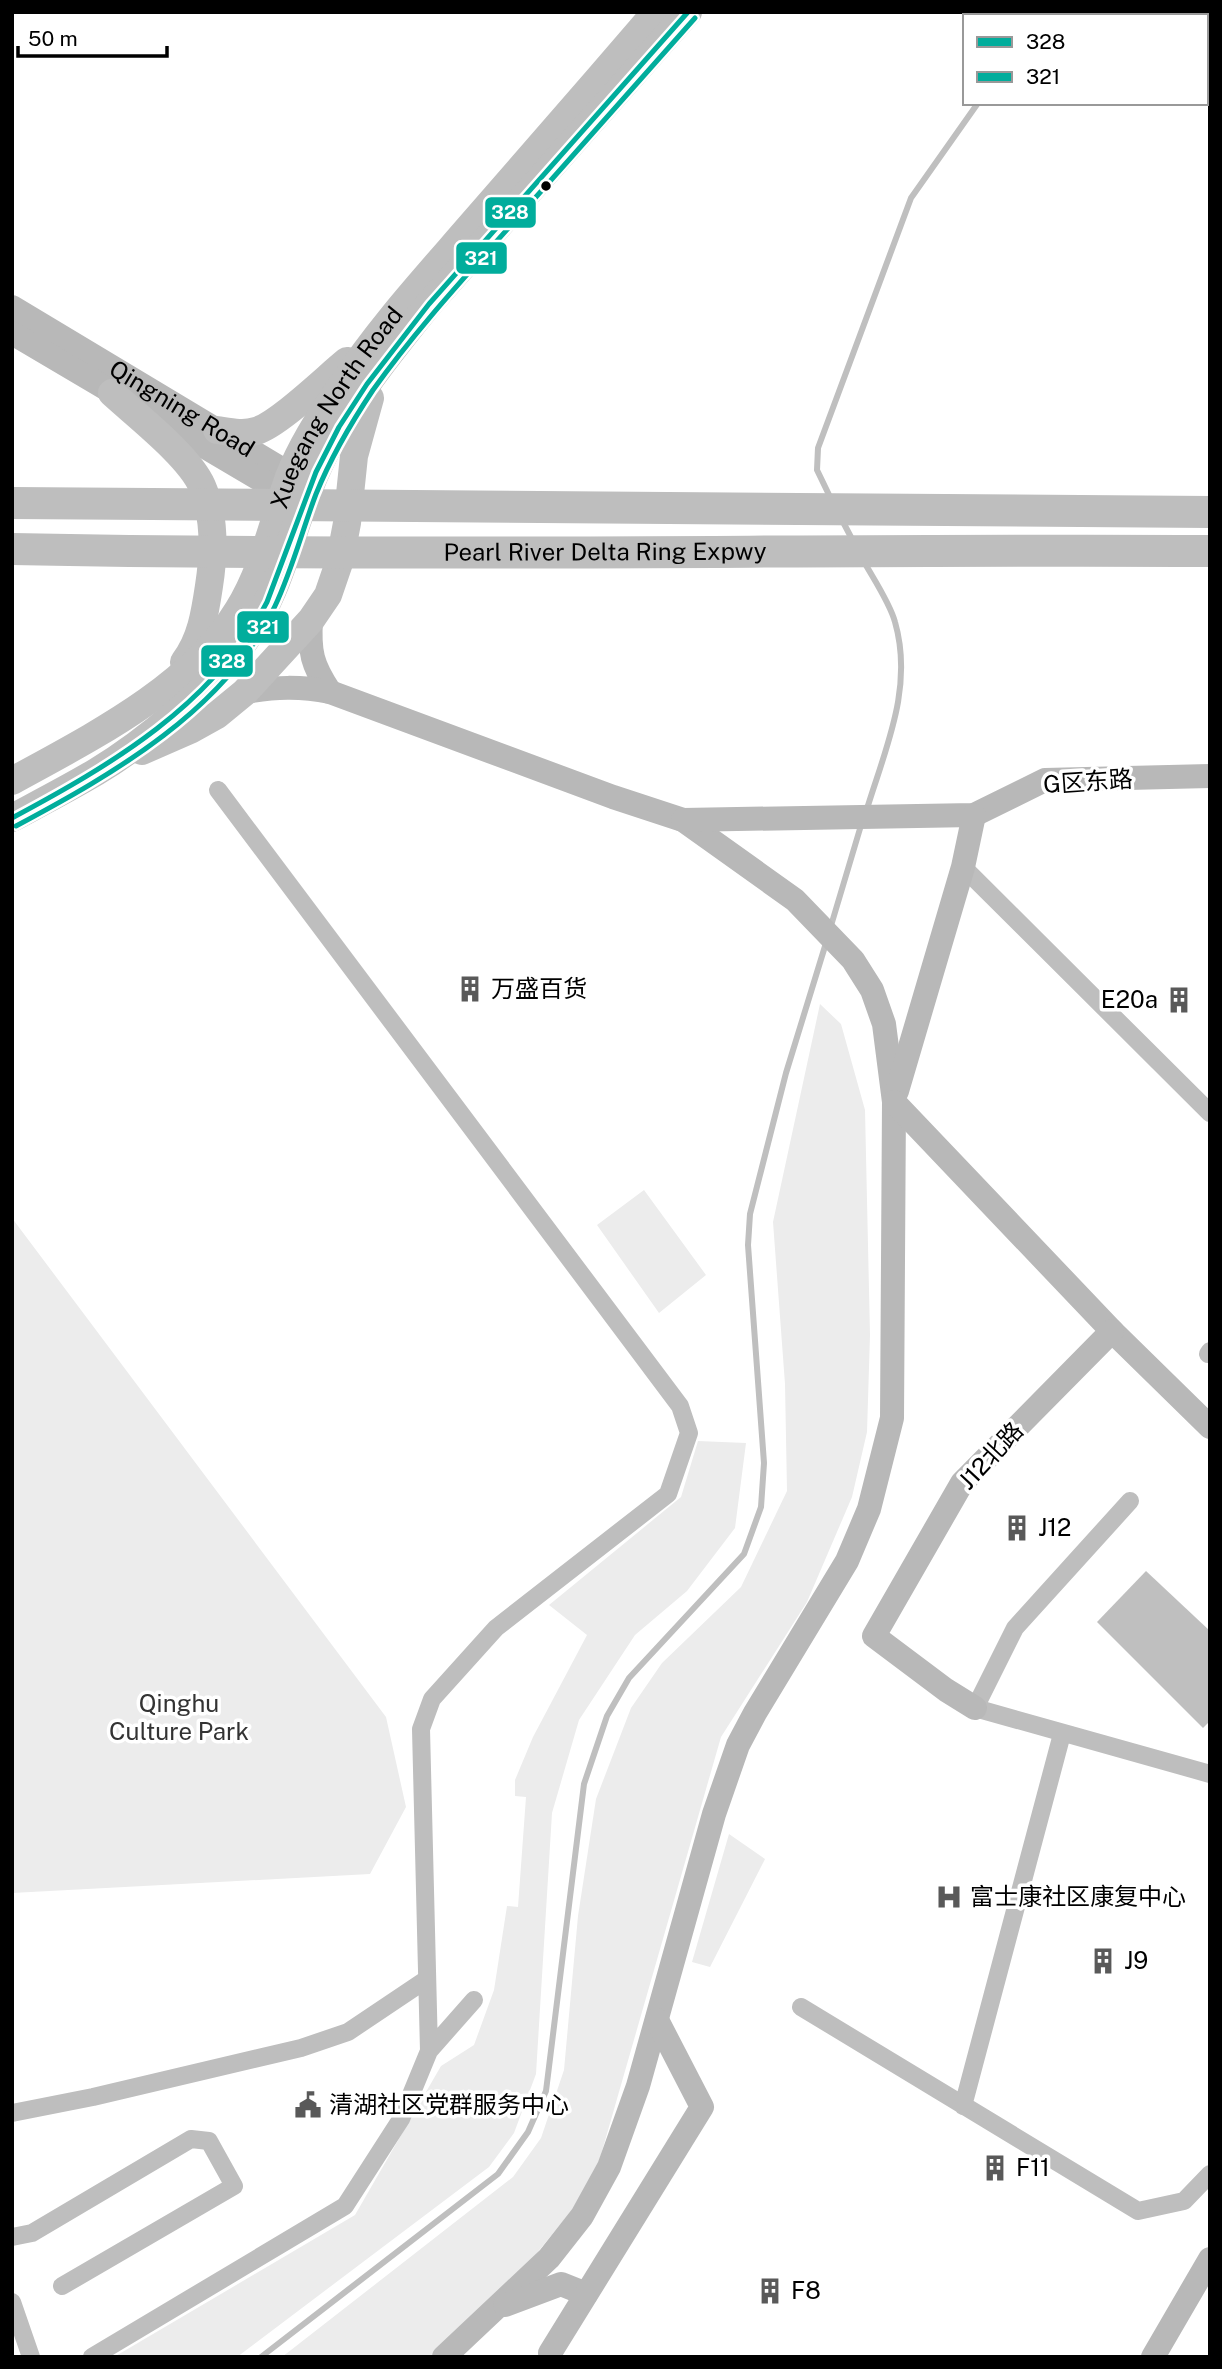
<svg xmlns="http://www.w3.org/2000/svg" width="1222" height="2369" viewBox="0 0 1222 2369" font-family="'Public Sans','Noto Sans SC',sans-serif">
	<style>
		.green { fill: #ececec }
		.water { fill: #bfbfbf }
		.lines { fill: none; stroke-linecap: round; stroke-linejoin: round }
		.stream { stroke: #bfbfbf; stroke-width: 6 }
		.street { stroke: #bebebe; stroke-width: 18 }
		.secondary { stroke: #b8b8b8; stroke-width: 24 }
		.primary { stroke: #bebebe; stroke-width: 28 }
		.highway { stroke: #bebebe; stroke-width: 32 }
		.bus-1-casing { stroke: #fff; stroke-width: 10 }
		.bus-2-casing { stroke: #fff; stroke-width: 10 }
		.bus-1 { stroke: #01ad9c; stroke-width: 5 }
		.bus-2 { stroke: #01ad9c; stroke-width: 5 }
		.bus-dot { fill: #000; stroke: #fff; stroke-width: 2.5 }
		.labels { text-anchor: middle; stroke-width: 7; stroke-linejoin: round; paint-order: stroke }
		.street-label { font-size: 24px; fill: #000; stroke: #fff }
		.poi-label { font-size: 24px; fill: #000; stroke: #fff; text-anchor: start }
		.park-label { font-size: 24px; fill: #333; stroke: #fff }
		.line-badge { stroke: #fff; stroke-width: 2.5 }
		.badge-label { font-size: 19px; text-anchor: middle; font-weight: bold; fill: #fff }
	</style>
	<rect width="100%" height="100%" fill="#fff"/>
	<path class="green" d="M 820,1004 L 841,1024 L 865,1110 L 870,1335 L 867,1432 L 852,1497 L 807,1602 L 721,1737 L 598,2165 L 572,2210 L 514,2281 L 430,2357 L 282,2357 L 513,2177 L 541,2138 L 564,2070 L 578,1916 L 596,1799 L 631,1708 L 662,1663 L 741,1587 L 787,1491 L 785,1384 L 773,1222 Z
		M 644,1190 L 706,1275 L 659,1313 L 597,1225 Z
		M 12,1218 L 386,1717 L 406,1807 L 370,1874 L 12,1893 Z
		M 698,1441 L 746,1443 L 735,1528 L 687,1591 L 635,1635 L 579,1720 L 552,1813 L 536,2074 L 514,2133 L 489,2167 L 237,2357 L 114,2357 L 355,2215 L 441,2066 L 474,2045 L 494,1990 L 507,1906 L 518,1907 L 526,1797 L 515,1796 L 515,1780 L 533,1737 L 587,1635 L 549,1605 L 681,1497 Z
		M 729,1834 L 765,1859 L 710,1967 L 692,1962 Z"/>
	<path class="water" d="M 1146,1571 L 1210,1631 L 1210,1721 L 1203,1728 L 1097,1622 Z"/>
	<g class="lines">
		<path class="stream" d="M 1040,16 L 1042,12
			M 832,501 L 817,470 L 818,448 L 911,198 L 978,103
			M 842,520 L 853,541
			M 863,560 C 873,578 890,603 895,622 C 914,688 885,749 866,812
			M 830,929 L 862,822
			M 261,2357 L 498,2174 L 528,2132 L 546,2091 L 584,1784 L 607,1716 L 629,1678 L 744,1554 L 761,1507 L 764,1463 L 748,1245 L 750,1214 L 786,1073 L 826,943"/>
		<path class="street" d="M 963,867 L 1210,1113
			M 1208,1354 L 1210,1351
			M 1130,1501 L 1015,1628 L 975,1708 L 1210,1774
			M 801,2007 L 1138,2211 L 1184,2201 L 1210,2174
			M 429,2051 L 474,2000
			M 963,2106 L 1062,1734
			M 12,2113 L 93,2097 L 301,2048 L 348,2032 L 427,1979
			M 12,2237 L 32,2233 L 191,2139 L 209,2141 L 234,2186 L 62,2286
			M 12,2302 L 31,2357
			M 92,2357 L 345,2206 L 401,2119 L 429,2051 L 421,1729 L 432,1699 L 496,1628 L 668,1494 L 689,1433 L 680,1406 L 218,790"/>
		<g class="secondary">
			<path id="s1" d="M 12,307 L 290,474 L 302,490"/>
			<path d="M 12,333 L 283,493 L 302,495"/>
			<path d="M 311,620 C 309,652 312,665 330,692"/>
			<path d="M 245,692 C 275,687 300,686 330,692 L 613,797 L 683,820 L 795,900 L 853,960 L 872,990 L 884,1024 L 894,1102 L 892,1418 L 869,1509 L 847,1561 L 755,1713 L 738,1745 L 714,1814 L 638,2086 L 609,2167 L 582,2216 L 549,2258 L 444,2357"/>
			<path d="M 683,820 L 974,815 L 1045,780 L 1210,776"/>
			<path d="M 897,1091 L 963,867 L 974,815"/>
			<path d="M 894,1102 L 1112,1331 L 1210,1427"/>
			<path d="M 975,1708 L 946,1690 L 874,1636 L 962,1483 L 1112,1331"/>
			<path d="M 505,2305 L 561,2284 L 586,2294"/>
			<path d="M 550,2353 L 702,2107 L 657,2020"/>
			<path d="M 1153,2357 L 1210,2259"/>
		</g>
		<g class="primary">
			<path d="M 112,393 C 137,416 189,456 202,486 C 215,516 214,554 209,586 C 205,613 201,640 184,662"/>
			<path d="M 217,430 C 230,432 243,435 256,431 C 279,424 326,378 347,361"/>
			<path d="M 142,751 L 190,730 L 217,715 L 245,692 L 311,620 L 328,595 L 340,560 L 347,523 L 354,456 L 370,398"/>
			<path id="s2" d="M 12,781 C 90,738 191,688 238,610 C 263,570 273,521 289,477 C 302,444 322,413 342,385 C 380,327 427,276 472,224 C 533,154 595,83 656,12"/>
			<path d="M 12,818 C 40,803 69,788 96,772 C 146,742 209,689 244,642 C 281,592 291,528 316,472 C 343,410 387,356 429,304 L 688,12"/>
		</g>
		<g class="highway">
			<path d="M 12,503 L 1210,512"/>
			<path id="s3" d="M 12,549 C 411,557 811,549 1210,551"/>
		</g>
		<g class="bus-1-casing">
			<path id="bus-1" d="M 12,818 C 111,765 214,705 267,602 L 316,472 L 339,427 L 367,384 L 429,304 L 688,12"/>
		</g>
		<g class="bus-2-casing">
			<path id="bus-2" d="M 16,826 C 113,774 226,710 275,606 C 292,570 302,531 316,494 C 331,457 351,423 373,390 C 415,331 464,278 512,224 C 573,155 634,87 695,18"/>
		</g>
		<use href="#bus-1" class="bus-1"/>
		<use href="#bus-2" class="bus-2"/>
	</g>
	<defs>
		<g id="building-bare" transform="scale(2.1)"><path d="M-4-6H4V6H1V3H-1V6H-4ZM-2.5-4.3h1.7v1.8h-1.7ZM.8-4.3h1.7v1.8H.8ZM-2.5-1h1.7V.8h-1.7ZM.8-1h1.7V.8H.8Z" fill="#595959" stroke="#fff" stroke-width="2.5" paint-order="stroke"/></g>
		<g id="hospital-bare" transform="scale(2.1)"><path d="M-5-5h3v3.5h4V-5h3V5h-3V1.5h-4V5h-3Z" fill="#595959" stroke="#fff" stroke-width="2.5" paint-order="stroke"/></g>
		<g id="civic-bare" transform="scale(2.1)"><path d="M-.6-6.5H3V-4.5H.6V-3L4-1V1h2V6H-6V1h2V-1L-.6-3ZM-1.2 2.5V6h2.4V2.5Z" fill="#595959" stroke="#fff" stroke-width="2.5" paint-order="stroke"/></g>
	</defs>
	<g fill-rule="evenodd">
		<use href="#building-bare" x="470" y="989"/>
		<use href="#building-bare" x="1179" y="1000"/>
		<use href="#building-bare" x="1017" y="1528"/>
		<use href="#hospital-bare" x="949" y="1897"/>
		<use href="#building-bare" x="1103" y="1961"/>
		<use href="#civic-bare" x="308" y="2105"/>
		<use href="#building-bare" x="995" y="2168"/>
		<use href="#building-bare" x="770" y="2291"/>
	</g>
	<circle class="bus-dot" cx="546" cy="186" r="6"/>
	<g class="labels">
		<g class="street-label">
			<text dy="8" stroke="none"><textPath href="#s1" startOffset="198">Qingning Road</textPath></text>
			<text dy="8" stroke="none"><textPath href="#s2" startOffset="513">Xuegang North Road</textPath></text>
			<text dy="8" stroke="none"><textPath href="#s3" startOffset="593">Pearl River Delta Ring Expwy</textPath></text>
			<text transform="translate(1088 782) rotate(-4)" y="8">G区东路</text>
			<text transform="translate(991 1456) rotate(-47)" y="8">J12北路</text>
		</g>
		<g class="poi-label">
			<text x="491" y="997">万盛百货</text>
			<text x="1158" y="1008" text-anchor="end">E20a</text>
			<text x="1038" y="1536">J12</text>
			<text x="970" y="1905">富士康社区康复中心</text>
			<text x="1124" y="1969">J9</text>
			<text x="329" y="2113">清湖社区党群服务中心</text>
			<text x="1016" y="2176">F11</text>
			<text x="791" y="2299">F8</text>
		</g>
		<g class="park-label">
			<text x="179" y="1712">Qinghu<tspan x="179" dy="28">Culture Park</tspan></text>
		</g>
	</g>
	<g class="line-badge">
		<rect x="484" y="196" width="53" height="33" rx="7" fill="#01ad9c"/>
		<rect x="455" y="241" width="53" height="34" rx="7" fill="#01ad9c"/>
		<rect x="236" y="610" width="54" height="34" rx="7" fill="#01ad9c"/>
		<rect x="200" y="644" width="54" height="34" rx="7" fill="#01ad9c"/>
	</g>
	<g class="badge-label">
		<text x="510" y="219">328</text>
		<text x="481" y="265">321</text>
		<text x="263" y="634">321</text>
		<text x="227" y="668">328</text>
	</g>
	<rect width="1222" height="2369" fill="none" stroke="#000000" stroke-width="28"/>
	<rect x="963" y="14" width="245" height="91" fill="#ffffff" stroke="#999999" stroke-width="2"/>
	<rect x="977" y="37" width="35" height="10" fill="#01ad9c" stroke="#999999" stroke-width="2"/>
	<text x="1026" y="49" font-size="21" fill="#000000">328</text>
	<rect x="977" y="72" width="35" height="10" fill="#01ad9c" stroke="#999999" stroke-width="2"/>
	<text x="1026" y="84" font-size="21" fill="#000000">321</text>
	<path d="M18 46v10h149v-10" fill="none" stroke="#000000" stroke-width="3.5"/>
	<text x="28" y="46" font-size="21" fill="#000000" stroke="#ffffff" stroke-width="5" paint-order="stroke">50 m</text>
</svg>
